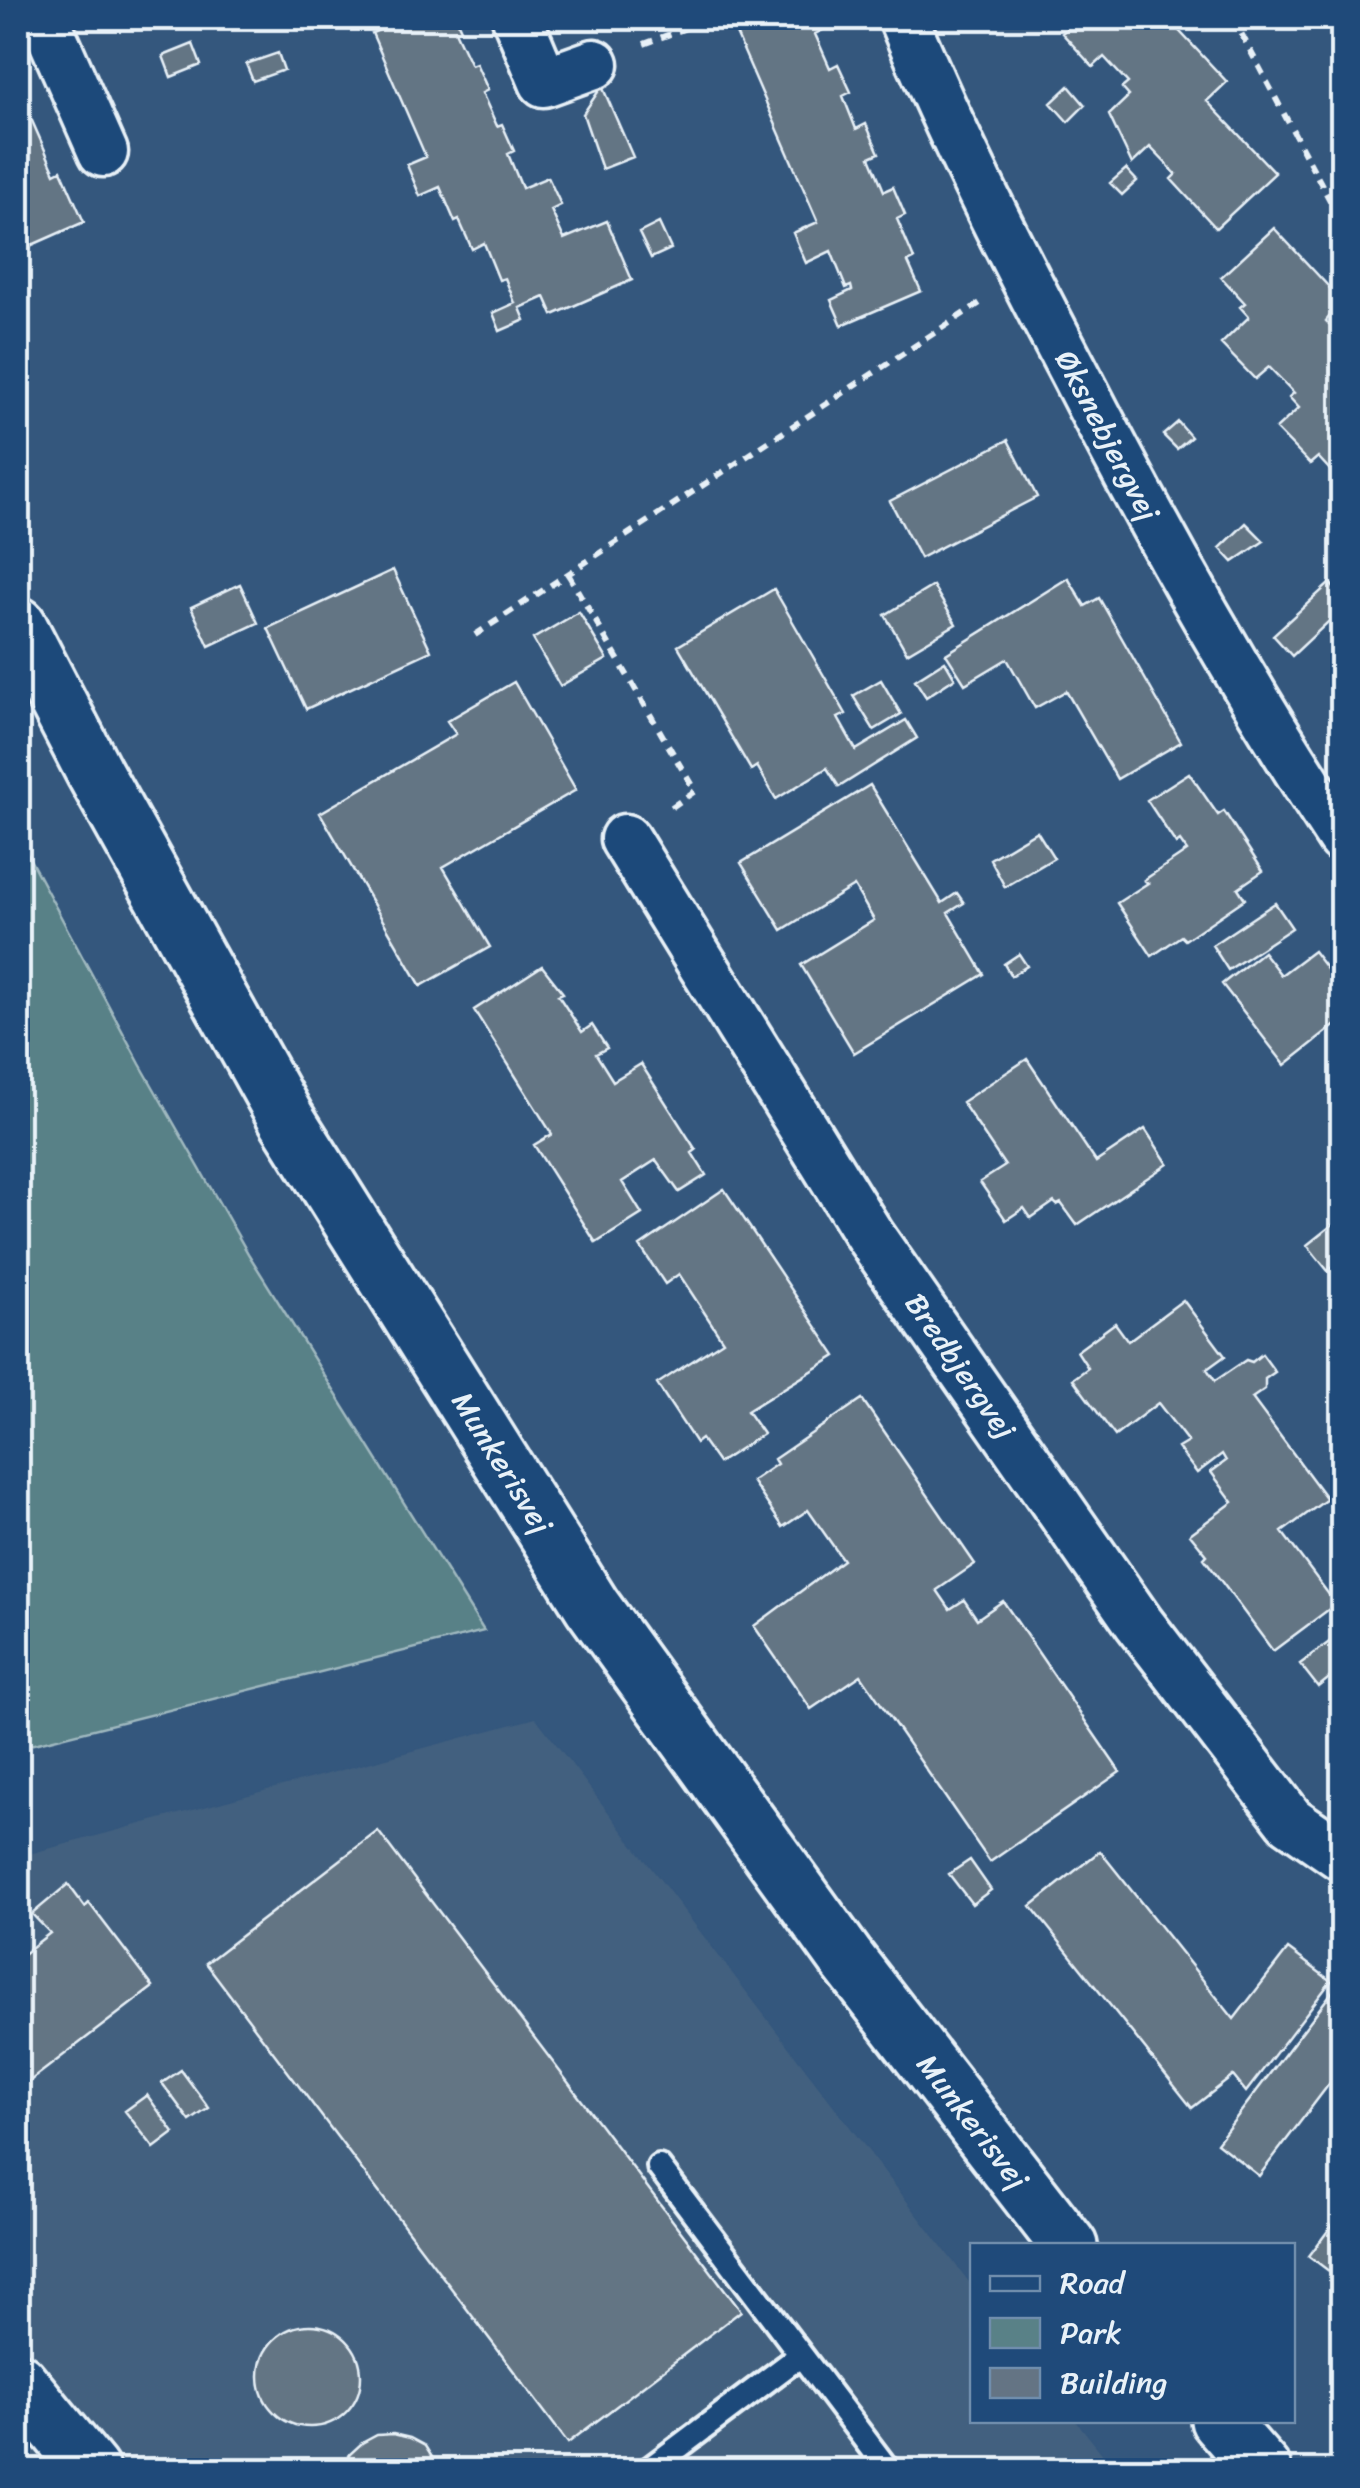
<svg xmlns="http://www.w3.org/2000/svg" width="1360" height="2488" viewBox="0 0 1360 2488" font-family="Sriracha,sans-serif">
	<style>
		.built { fill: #42607f }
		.green { fill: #598187; stroke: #a0b9c0; stroke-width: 2.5 }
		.building { fill: #647484; stroke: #e8f1f8; stroke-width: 2.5 }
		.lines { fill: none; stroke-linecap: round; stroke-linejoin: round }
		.service-casing { stroke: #e8f1f8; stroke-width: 30 }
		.minor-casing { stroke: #e8f1f8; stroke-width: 55 }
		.tertiary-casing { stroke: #e8f1f8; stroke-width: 62 }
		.secondary-casing { stroke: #e8f1f8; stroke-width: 62 }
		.path { stroke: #e8f1f8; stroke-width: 6; stroke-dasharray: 10 8; stroke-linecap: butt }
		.service { stroke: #1f4a7a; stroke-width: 22 }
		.minor { stroke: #1f4a7a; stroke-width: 48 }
		.tertiary { stroke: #1f4a7a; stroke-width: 55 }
		.secondary { stroke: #1f4a7a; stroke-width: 55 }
		.labels { text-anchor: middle; stroke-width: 9; stroke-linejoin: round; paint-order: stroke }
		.street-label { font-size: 30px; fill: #e8f1f8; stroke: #1f4a7a }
	</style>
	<rect width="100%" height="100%" fill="#34577d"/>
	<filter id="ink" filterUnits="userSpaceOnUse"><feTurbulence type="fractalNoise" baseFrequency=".01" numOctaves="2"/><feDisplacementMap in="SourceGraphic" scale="20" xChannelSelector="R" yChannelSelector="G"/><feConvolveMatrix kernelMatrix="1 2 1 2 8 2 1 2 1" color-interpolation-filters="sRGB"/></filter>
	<g filter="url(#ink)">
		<path class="built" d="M 536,1718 L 972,2286 L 972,2420 L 1076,2421 L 1115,2470 L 18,2470 L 18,1857 Z"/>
		<path class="green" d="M 18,837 L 140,1064 L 249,1255 L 484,1631 L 18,1748 Z"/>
		<path class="building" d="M 385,18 L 456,18 L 461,29 L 455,31 L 471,65 L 476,63 L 488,90 L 482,93 L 497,126 L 502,124 L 514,151 L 508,154 L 522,188 L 548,177 L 561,205 L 551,210 L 564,239 L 607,221 L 632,280 L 553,315 L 545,297 L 520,308 L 525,320 L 500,331 L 493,313 L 515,303 L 505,278 L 499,280 L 484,243 L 472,249 L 459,220 L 455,222 L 440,187 L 420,196 L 407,165 L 426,157 L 372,33 L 389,26 Z
			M 766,18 L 818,18 L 823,30 L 815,34 L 830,68 L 838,64 L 851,92 L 843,96 L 856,129 L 866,124 L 879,153 L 870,157 L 884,191 L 893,187 L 905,215 L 897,219 L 914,259 L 908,262 L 921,291 L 842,325 L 831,300 L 852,290 L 851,286 L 846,288 L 831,251 L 806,263 L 793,233 L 818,222 L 735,31 Z
			M 1079,18 L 1167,18 L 1227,82 L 1207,101 L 1275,173 L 1216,228 L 1171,179 L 1176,174 L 1150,147 L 1132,164 L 1109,115 L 1129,96 L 1122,88 L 1128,83 L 1104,57 L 1093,67 L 1062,33 Z
			M 193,44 L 201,65 L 171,77 L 163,56 Z
			M 278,53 L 284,70 L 253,81 L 246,64 Z
			M 602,86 L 633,157 L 602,169 L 583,114 Z
			M 1069,86 L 1085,105 L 1068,122 L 1051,103 Z
			M 18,89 L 55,173 L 61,170 L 84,222 L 32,245 L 18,213 Z
			M 1126,169 L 1137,181 L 1122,195 L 1110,183 Z
			M 659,223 L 671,249 L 651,258 L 639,233 Z
			M 1274,228 L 1342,301 L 1326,321 L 1342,338 L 1342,493 L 1337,488 L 1342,483 L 1318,457 L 1310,464 L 1276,429 L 1299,408 L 1289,397 L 1294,393 L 1269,367 L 1255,379 L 1221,344 L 1249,317 L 1240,307 L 1245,303 L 1221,277 Z
			M 1178,422 L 1191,437 L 1177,449 L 1163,435 Z
			M 1008,440 L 1037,497 L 920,558 L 890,501 Z
			M 1246,523 L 1264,541 L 1233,562 L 1220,548 Z
			M 393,570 L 431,651 L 306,709 L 268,628 Z
			M 1068,578 L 1085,606 L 1099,598 L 1181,742 L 1117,779 L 1066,691 L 1035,708 L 1007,659 L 965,684 L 946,654 Z
			M 1330,583 L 1342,598 L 1342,609 L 1292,656 L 1273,635 Z
			M 240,584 L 258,623 L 209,646 L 191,607 Z
			M 933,586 L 956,624 L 907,653 L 885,615 Z
			M 774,589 L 846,714 L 838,718 L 856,750 L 906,720 L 917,738 L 839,787 L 827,768 L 776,799 L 757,766 L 751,770 L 678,646 Z
			M 579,612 L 607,659 L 560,686 L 533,639 Z
			M 945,661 L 955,678 L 926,697 L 915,680 Z
			M 881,680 L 901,714 L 874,730 L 853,696 Z
			M 514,682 L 576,790 L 443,867 L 490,947 L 421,986 L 320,813 L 456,734 L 447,721 Z
			M 1189,773 L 1218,815 L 1224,811 L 1263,871 L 1238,888 L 1245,899 L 1185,940 L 1181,936 L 1152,956 L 1117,903 L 1148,883 L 1144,880 L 1187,851 L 1180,841 L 1176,844 L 1147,800 Z
			M 870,785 L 942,903 L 957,893 L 964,903 L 948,913 L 984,974 L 854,1053 L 801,965 L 874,920 L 854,886 L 782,930 L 741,863 Z
			M 1037,831 L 1054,858 L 1005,887 L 990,859 Z
			M 1275,903 L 1292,928 L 1228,970 L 1212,945 Z
			M 1313,951 L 1342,989 L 1342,1020 L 1285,1065 L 1222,984 L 1263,952 L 1281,975 Z
			M 1019,954 L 1027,966 L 1011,976 L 1004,964 Z
			M 542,966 L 563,993 L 558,995 L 582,1032 L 592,1025 L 607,1048 L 596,1054 L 613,1081 L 641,1064 L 696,1150 L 692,1153 L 706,1175 L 679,1192 L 656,1160 L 622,1182 L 642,1214 L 596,1243 L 534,1145 L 552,1134 L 474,1010 Z
			M 1027,1059 L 1096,1162 L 1145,1129 L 1168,1164 L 1077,1225 L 1061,1203 L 1057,1205 L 1054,1202 L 1031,1218 L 1024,1208 L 1006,1220 L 980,1182 L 1005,1166 L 962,1102 Z
			M 724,1189 L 836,1356 L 747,1411 L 763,1434 L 718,1463 L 701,1439 L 696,1443 L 657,1384 L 723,1341 L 679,1274 L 665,1284 L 640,1246 Z
			M 1342,1217 L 1342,1260 L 1328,1271 L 1307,1245 Z
			M 1183,1300 L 1225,1356 L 1207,1369 L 1215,1381 L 1246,1360 L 1252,1362 L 1262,1354 L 1275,1372 L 1265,1379 L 1265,1389 L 1252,1398 L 1327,1499 L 1282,1532 L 1336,1604 L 1273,1651 L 1204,1558 L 1207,1555 L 1190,1534 L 1233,1502 L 1211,1472 L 1226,1461 L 1222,1454 L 1197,1473 L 1178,1448 L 1188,1442 L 1158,1403 L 1115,1436 L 1073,1379 L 1088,1368 L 1077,1351 L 1115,1323 L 1128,1341 Z
			M 862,1399 L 975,1564 L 937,1590 L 950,1609 L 964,1600 L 977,1619 L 1003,1601 L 1120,1772 L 990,1862 L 861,1675 L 811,1709 L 754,1626 L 843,1560 L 808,1510 L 783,1527 L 752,1481 L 777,1464 L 774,1459 Z
			M 1336,1637 L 1342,1645 L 1342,1668 L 1318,1687 L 1300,1664 Z
			M 378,1831 L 741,2311 L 568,2443 L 206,1963 Z
			M 1100,1851 L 1234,2019 L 1288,1949 L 1331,1981 L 1246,2092 L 1233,2076 L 1192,2108 L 1031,1906 Z
			M 970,1860 L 991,1890 L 972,1904 L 949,1874 Z
			M 68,1884 L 85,1907 L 89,1903 L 153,1987 L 18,2090 L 18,1958 L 50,1933 L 32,1914 Z
			M 1342,1979 L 1342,2067 L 1259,2176 L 1217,2143 Z
			M 181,2070 L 209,2108 L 190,2121 L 162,2083 Z
			M 147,2095 L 174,2133 L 154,2148 L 125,2111 Z
			M 1342,2212 L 1342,2281 L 1309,2256 Z
			M259 2376a51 51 0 1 1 102 0a51 51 0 1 1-102 0Z
			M 393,2434 L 410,2438 L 425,2446 L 440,2470 L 341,2470 L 350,2454 L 362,2443 L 377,2435 Z"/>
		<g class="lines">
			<g class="service-casing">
				<path id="service" d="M 659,2167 L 888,2470
					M 648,2470 L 801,2355"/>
			</g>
			<g class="minor-casing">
				<g id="minor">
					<path d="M 44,18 L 103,152"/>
					<path d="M 517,18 L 544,82 L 594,64"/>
					<path id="s1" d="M 903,18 C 953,139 1013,256 1074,372 C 1156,532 1243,688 1342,838"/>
					<path id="s2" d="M 625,839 L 870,1236 L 1139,1623 L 1290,1820 L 1342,1856"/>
				</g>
			</g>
			<g class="tertiary-casing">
				<path id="tertiary" d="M 18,2381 L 91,2470"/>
			</g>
			<g class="secondary-casing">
				<g id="secondary">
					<path id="s3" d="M 18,625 L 94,772 L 286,1118 L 592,1606 L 846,1958 L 1069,2246"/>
					<path d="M 1219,2420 L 1263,2470"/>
				</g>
			</g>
			<path class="path" d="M 1233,18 L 1342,223
				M 644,44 L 712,18
				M 568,574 L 695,791 L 669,809
				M 475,635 L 980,303"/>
			<use href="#service" class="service"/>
			<use href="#minor" class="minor"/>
			<use href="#tertiary" class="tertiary"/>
			<use href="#secondary" class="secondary"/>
		</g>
	</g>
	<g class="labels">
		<g class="street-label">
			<text dy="10" stroke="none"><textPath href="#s1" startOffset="465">Øksnebjergvej</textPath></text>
			<text dy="10" stroke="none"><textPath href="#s2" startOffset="625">Bredbjergvej</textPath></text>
			<text dy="10" stroke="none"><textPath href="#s3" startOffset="968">Munkerisvej</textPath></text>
			<text dy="10" stroke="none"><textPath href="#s3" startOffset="1778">Munkerisvej</textPath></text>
		</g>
	</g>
	<rect width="1360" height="2488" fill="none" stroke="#1f4a7a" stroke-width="60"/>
	<rect x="30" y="30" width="1300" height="2428" fill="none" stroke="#e8f1f8" stroke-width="4" filter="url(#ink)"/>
	<rect x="970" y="2243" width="325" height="180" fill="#1f4a7a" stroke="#6f8dac" stroke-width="2.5"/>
	<rect x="990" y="2276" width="50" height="15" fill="#1f4a7a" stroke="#6f8dac" stroke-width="2.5"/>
	<text x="1060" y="2293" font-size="30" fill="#e8f1f8">Road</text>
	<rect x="990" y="2318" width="50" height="30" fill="#598187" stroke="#6f8dac" stroke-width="2.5"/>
	<text x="1060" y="2343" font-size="30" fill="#e8f1f8">Park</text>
	<rect x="990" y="2368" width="50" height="30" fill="#647484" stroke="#6f8dac" stroke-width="2.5"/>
	<text x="1060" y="2393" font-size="30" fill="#e8f1f8">Building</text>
</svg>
